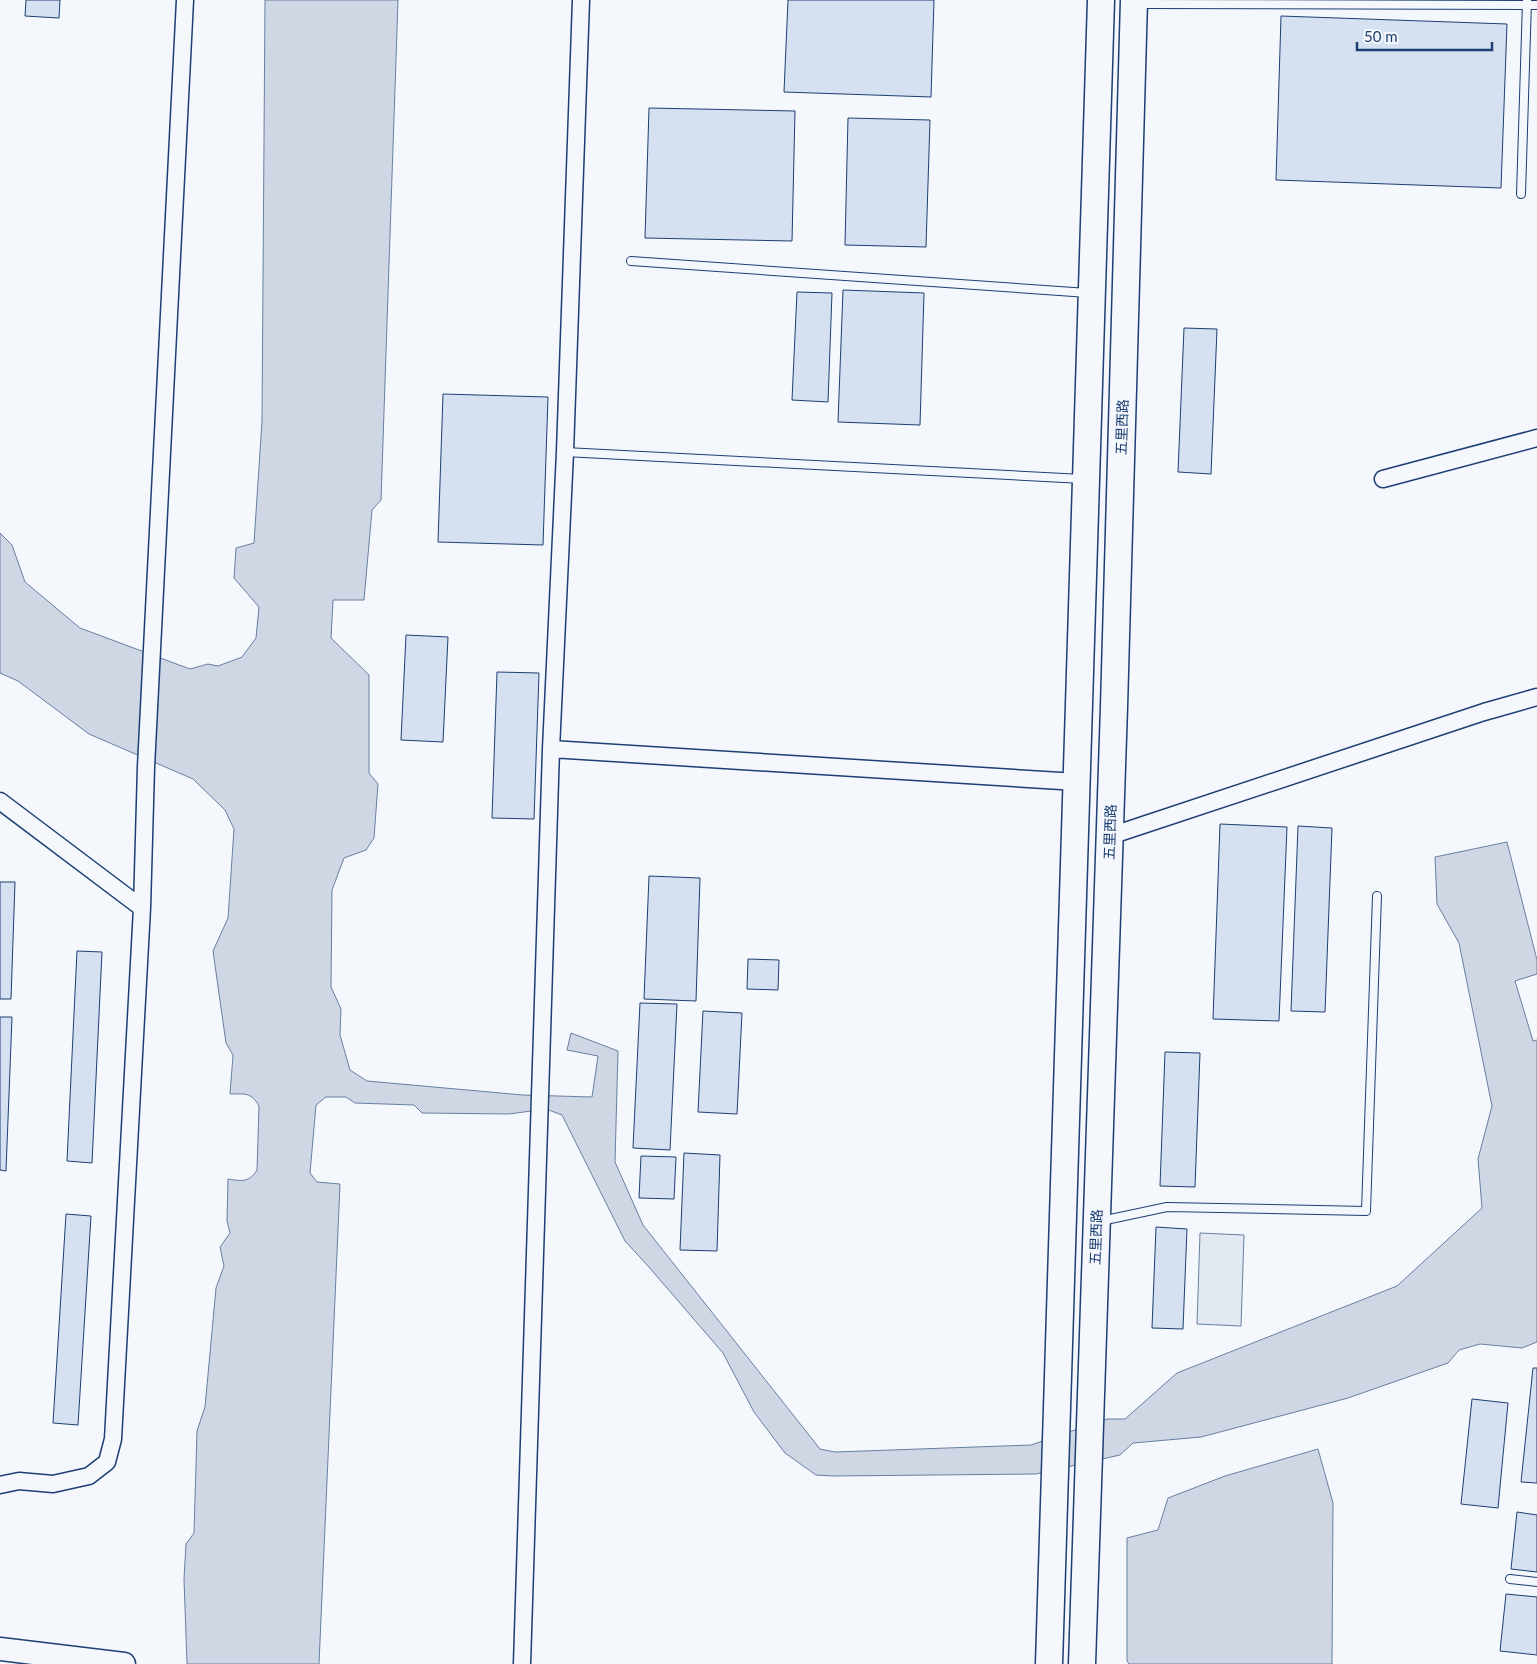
<svg xmlns="http://www.w3.org/2000/svg" width="1537" height="1664" viewBox="0 0 1537 1664" font-family="Lato,'Noto Sans SC',sans-serif">
	<style>
		.green { fill: #e3e9f0; stroke: #687fa3 }
		.water { fill: #cfd7e4; stroke: #687fa3 }
		.building { fill: #d5e0f0; stroke: #1d3f73 }
		.lines { fill: none; stroke-linecap: round; stroke-linejoin: round }
		.service-casing { stroke: #1d3f73; stroke-width: 10 }
		.minor-casing { stroke: #1d3f73; stroke-width: 19 }
		.secondary-casing { stroke: #1d3f73; stroke-width: 25 }
		.primary-casing { stroke: #1d3f73; stroke-width: 29 }
		.service { stroke: #f4f7fb; stroke-width: 8 }
		.minor { stroke: #f4f7fb; stroke-width: 16 }
		.secondary { stroke: #f4f7fb; stroke-width: 22 }
		.primary { stroke: #f4f7fb; stroke-width: 26 }
		.labels { text-anchor: middle; stroke-width: 4; stroke-linejoin: round; paint-order: stroke }
		.street-label { font-size: 14px; fill: #1d3f73; stroke: #f4f7fb }
	</style>
	<rect width="100%" height="100%" fill="#f4f7fb"/>
	<path class="green" d="M 1200,1233 L 1244,1235 L 1241,1326 L 1197,1324 Z"/>
	<path class="water" d="M 265,0 L 398,0 L 381,500 L 372,510 L 364,600 L 333,600 L 331,638 L 369,675 L 369,773 L 378,784 L 374,838 L 366,850 L 344,858 L 332,890 L 331,987 L 341,1009 L 340,1035 L 350,1070 L 367,1081 L 523,1095 L 592,1097 L 598,1056 L 567,1050 L 571,1033 L 618,1051 L 615,1162 L 643,1225 L 820,1449 L 835,1452 L 1031,1445 L 1107,1419 L 1125,1419 L 1177,1373 L 1397,1286 L 1482,1208 L 1478,1159 L 1492,1106 L 1459,943 L 1437,904 L 1435,857 L 1507,842 L 1537,960 L 1537,974 L 1515,981 L 1533,1041 L 1537,1040 L 1537,1342 L 1522,1348 L 1480,1344 L 1459,1350 L 1448,1363 L 1348,1398 L 1201,1437 L 1133,1443 L 1120,1455 L 1036,1474 L 833,1476 L 816,1475 L 785,1453 L 754,1412 L 723,1353 L 648,1266 L 625,1241 L 562,1115 L 546,1109 L 509,1114 L 422,1113 L 414,1105 L 355,1103 L 346,1097 L 326,1097 L 316,1105 L 310,1173 L 317,1182 L 340,1184 L 319,1664 L 187,1664 L 184,1579 L 186,1544 L 194,1533 L 197,1431 L 205,1407 L 216,1288 L 224,1266 L 220,1247 L 230,1233 L 227,1221 L 228,1179 C 241,1181 249,1183 257,1170 L 259,1106 C 251,1092 245,1094 230,1094 L 233,1055 L 226,1043 L 213,951 L 228,918 L 234,829 L 225,810 L 193,779 L 89,734 L 18,681 L 0,673 L 0,533 L 12,545 L 25,582 L 80,628 L 190,669 L 208,664 L 218,666 L 242,657 L 256,638 L 259,607 L 234,578 L 236,548 L 254,543 L 262,421 Z
		M 1318,1449 L 1333,1503 L 1332,1664 L 1129,1664 L 1127,1661 L 1127,1538 L 1158,1530 L 1168,1498 L 1225,1476 Z"/>
	<path class="building" d="M 26,0 L 60,0 L 59,18 L 25,16 Z
		M 788,0 L 934,0 L 931,97 L 784,92 Z
		M 1281,16 L 1507,24 L 1501,188 L 1276,180 Z
		M 649,108 L 795,111 L 792,241 L 645,238 Z
		M 848,118 L 930,120 L 926,247 L 845,245 Z
		M 843,290 L 924,293 L 920,425 L 838,422 Z
		M 797,292 L 832,293 L 828,402 L 792,400 Z
		M 1184,328 L 1217,329 L 1211,474 L 1178,472 Z
		M 443,394 L 548,397 L 543,545 L 438,542 Z
		M 406,635 L 448,637 L 443,742 L 401,740 Z
		M 497,672 L 539,673 L 534,819 L 492,818 Z
		M 1220,824 L 1287,827 L 1279,1021 L 1213,1019 Z
		M 1298,826 L 1332,828 L 1325,1012 L 1291,1011 Z
		M 649,876 L 700,878 L 696,1001 L 644,999 Z
		M 0,882 L 15,882 L 11,999 L 0,999 Z
		M 77,951 L 102,952 L 92,1163 L 67,1161 Z
		M 748,959 L 779,960 L 778,990 L 747,989 Z
		M 640,1003 L 677,1004 L 670,1150 L 633,1148 Z
		M 703,1011 L 742,1013 L 737,1114 L 698,1112 Z
		M 0,1017 L 12,1017 L 6,1171 L 0,1170 Z
		M 1165,1052 L 1200,1053 L 1195,1187 L 1160,1186 Z
		M 684,1153 L 720,1155 L 717,1251 L 680,1250 Z
		M 641,1156 L 676,1157 L 674,1199 L 639,1198 Z
		M 66,1214 L 91,1216 L 78,1425 L 53,1423 Z
		M 1156,1227 L 1187,1229 L 1183,1329 L 1152,1328 Z
		M 1533,1368 L 1537,1368 L 1537,1483 L 1521,1482 Z
		M 1472,1399 L 1508,1403 L 1498,1508 L 1461,1504 Z
		M 1517,1512 L 1537,1515 L 1537,1572 L 1511,1569 Z
		M 1506,1594 L 1537,1597 L 1537,1655 L 1500,1651 Z"/>
	<g class="lines">
		<g class="service-casing">
			<path id="service" d="M 1139,4 L 1537,5
				M 1521,194 L 1527,1
				M 631,261 L 1088,293
				M 565,452 L 1083,479
				M 1101,1221 L 1167,1207 L 1366,1211 L 1377,896
				M 1510,1579 L 1537,1582"/>
		</g>
		<g class="minor-casing">
			<path id="minor" d="M 1383,479 L 1537,438
				M 551,749 L 1077,782
				M 0,801 L 142,908
				M 1110,836 L 1484,712 L 1537,697
				M 0,1485 L 19,1481 L 53,1484 L 89,1476 L 107,1462 L 113,1439 L 142,908 L 146,767 L 185,0
				M 522,1664 L 551,749 L 565,452 L 581,0"/>
		</g>
		<g class="secondary-casing">
			<path id="secondary" d="M 0,1649 L 124,1664"/>
		</g>
		<g class="primary-casing">
			<path id="primary" d="M 1049,1664 L 1101,0
				M 1082,1664 L 1114,707 L 1134,0"/>
		</g>
		<use href="#service" class="service"/>
		<use href="#minor" class="minor"/>
		<use href="#secondary" class="secondary"/>
		<use href="#primary" class="primary"/>
	</g>
	<g class="labels">
		<g class="street-label">
			<text transform="translate(1122 427) rotate(-88)" y="5">五里西路</text>
			<text transform="translate(1110 832) rotate(-88)" y="5">五里西路</text>
			<text transform="translate(1096 1237) rotate(-88)" y="5">五里西路</text>
		</g>
	</g>
	<path d="M1357 42v8h135v-8" fill="none" stroke="#1d3f73" stroke-width="2.5"/>
	<text x="1364" y="42" font-size="15" fill="#1d3f73" stroke="#f4f7fb" stroke-width="4" paint-order="stroke">50 m</text>
</svg>
